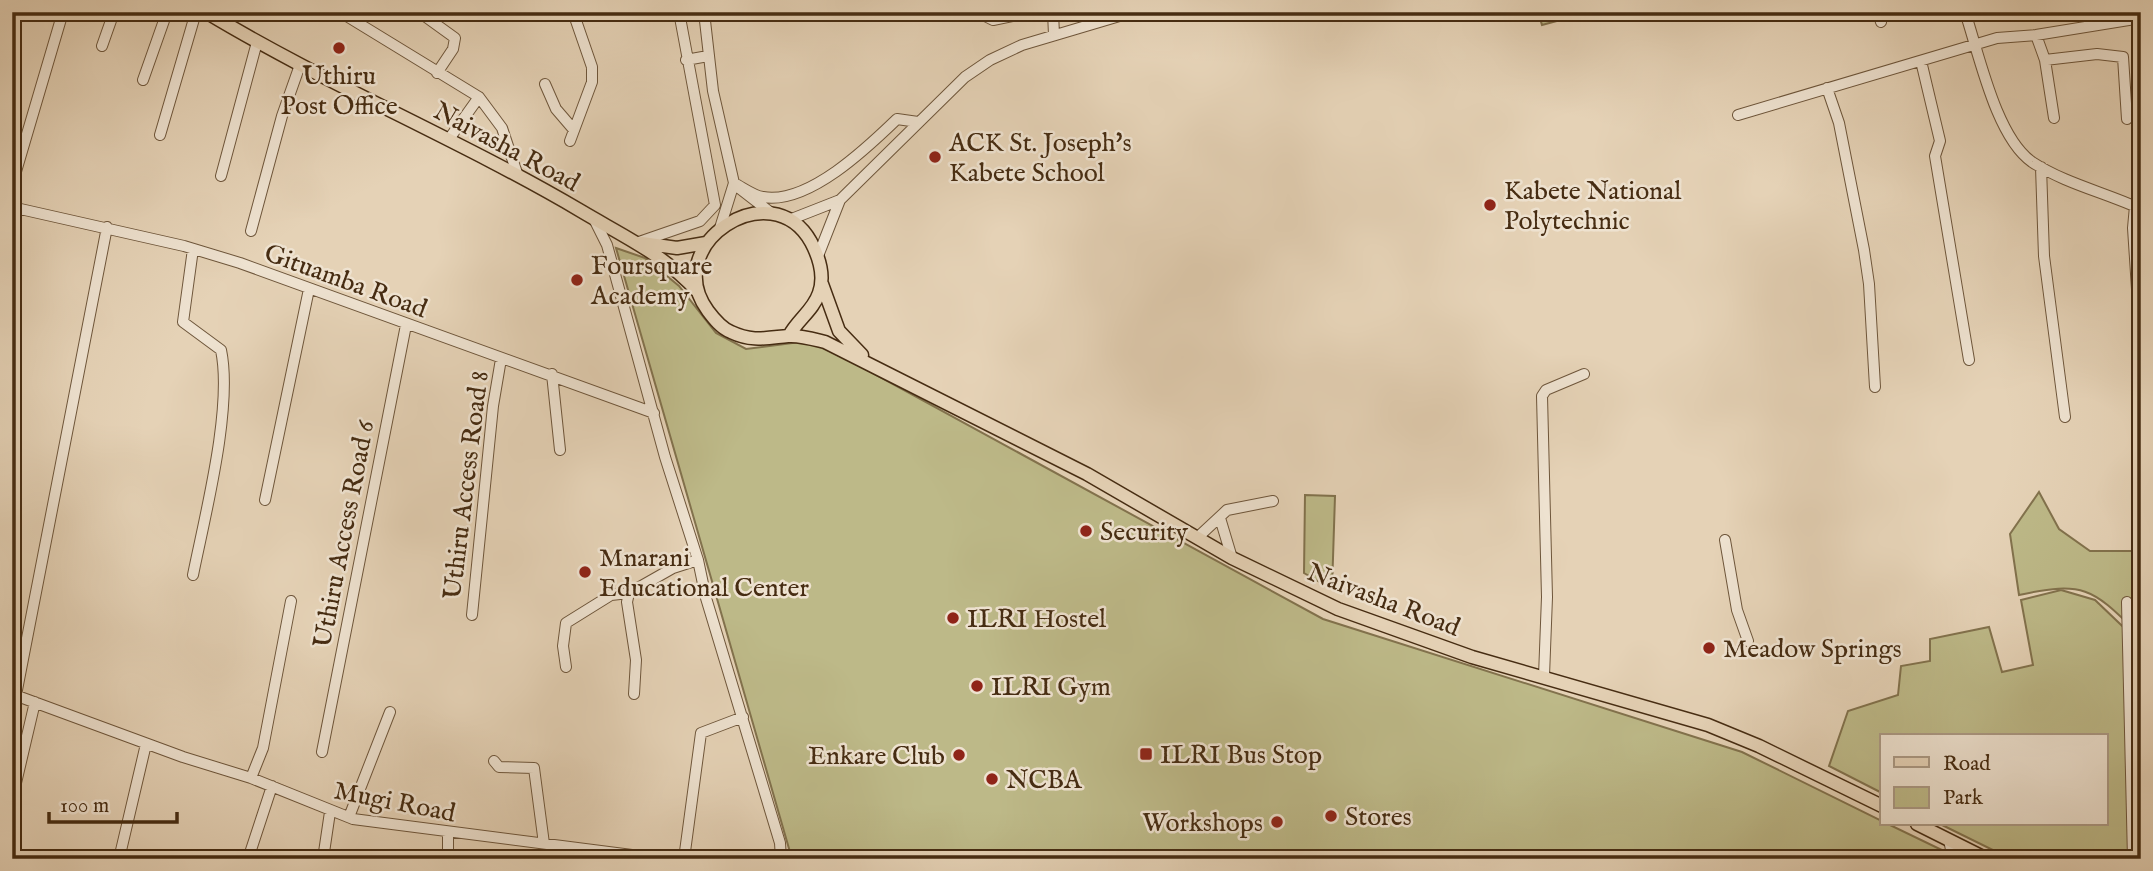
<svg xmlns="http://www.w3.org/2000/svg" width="2153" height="871" viewBox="0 0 2153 871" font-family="'IM FELL English',serif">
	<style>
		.green { fill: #bdb988; stroke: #82724d; stroke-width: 2 }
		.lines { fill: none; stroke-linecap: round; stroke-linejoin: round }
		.minor-casing { stroke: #6e563b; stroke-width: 12 }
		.major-casing { stroke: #462c12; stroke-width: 15 }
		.minor { stroke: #eee2d0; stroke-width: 10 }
		.major { stroke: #e5d2b6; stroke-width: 12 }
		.poi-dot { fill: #8f2418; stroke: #eee2d0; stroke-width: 2.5 }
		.labels { text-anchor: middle; stroke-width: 5; stroke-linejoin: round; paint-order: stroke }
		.poi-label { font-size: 26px; fill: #462c12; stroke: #eee2d0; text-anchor: start }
		.street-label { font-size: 26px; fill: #462c12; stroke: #eee2d0 }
	</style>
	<rect width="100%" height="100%" fill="#e5d2b6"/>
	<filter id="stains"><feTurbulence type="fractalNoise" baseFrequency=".00286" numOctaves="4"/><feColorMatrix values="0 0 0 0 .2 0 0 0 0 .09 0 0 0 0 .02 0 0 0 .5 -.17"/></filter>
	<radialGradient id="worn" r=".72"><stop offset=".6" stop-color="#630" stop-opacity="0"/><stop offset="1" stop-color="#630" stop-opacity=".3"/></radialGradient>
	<path class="green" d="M 1538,12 L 1590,12 L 1542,25 Z
		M 616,248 L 645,258 L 679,286 L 716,333 L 746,349 L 800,342 L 827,348 L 1323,619 L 1742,752 L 1882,821 L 1882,824 L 1888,824 L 1946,852 L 1948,859 L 792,859 Z
		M 2039,492 L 2059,529 L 2090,551 L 2137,551 L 2141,555 L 2141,636 C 2093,590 2087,580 2019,595 L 2010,534 Z
		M 1305,495 L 1335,496 L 1332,589 L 1304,573 Z
		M 2061,590 L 2095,600 L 2141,644 L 2141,859 L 2011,859 L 1940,824 L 2106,824 L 2106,736 L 1882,736 L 1882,793 L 1829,766 L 1848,711 L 1898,695 L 1901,666 L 1930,661 L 1930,639 L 1989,627 L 2002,672 L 2033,665 L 2021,600 Z"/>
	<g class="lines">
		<g class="minor-casing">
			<path id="minor" d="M 340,12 L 479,97 L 502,128 L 517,173
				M 419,12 L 455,38 L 453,49 L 437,73
				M 704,12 L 713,91 L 734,183 L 720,228
				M 977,12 L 993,20 L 1033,12
				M 1035,12 L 1053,16
				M 1053,12 L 1054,35
				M 1878,12 L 1881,22
				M 1965,12 C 1979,54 1996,137 2032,162 C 2064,183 2106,193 2141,209
				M 2036,35 L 2045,60 L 2097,54 L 2123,57 L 2127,119
				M 102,46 L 114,12
				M 686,60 L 708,56
				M 2045,60 L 2054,118
				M 1921,61 L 1940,141 L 1935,156 L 1969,360
				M 143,80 L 167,12
				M 545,84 L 556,109 L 574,130
				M 1827,88 L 1839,123 L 1864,250 L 1869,284 L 1875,387
				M 1738,115 L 1997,38 L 2036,35 L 2141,18
				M 160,135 L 196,12
				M 449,139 L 479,97
				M 570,141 L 592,82 L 592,67 L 573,12
				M 2041,167 L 2044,256 L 2065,417
				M 221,176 L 257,42
				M 734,183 C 742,187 754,196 763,197 C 808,205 868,147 897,119 L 918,122
				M 12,185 L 63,12
				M 739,188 L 770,212
				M 12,206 L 16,208 L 12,230
				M 2135,206 L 2133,228 L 2141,350
				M 16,208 L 184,246 L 240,263 L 654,413
				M 594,219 L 607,245 L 665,457 L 698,560 L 706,598 L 780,843 L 781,859
				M 789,220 L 840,200
				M 251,231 L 282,116 L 300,65
				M 639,242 L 700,221 L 715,205 L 679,12
				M 193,249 L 183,322 L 221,350 C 233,408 205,515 193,575
				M 818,256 L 840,200 L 965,77 L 990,60 L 1022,45 L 1133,12
				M 552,374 L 560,450
				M 265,500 L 309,289
				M 1220,518 L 1232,558
				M 1197,538 L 1227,510 L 1273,501
				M 1725,540 L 1737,610 L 1748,641
				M 629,593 L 627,602 L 636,660 L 634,694
				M 2127,602 L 2133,859
				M 472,615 L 493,406 L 501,359
				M 566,667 L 563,646 L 566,623 L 611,595 L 629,593 L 673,568 L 698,560
				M 1544,676 L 1547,597 L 1542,396 L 1546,390 L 1584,374
				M 12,694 L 183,757 L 251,778 L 353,819 L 663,859
				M 16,695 L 107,227
				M 322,752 L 406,325
				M 494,761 L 499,767 L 534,768 L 546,859
				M 251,778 L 263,748 L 291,601
				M 12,800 L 35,702
				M 349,817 L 390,712
				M 1949,840 L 1953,859
				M 119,859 L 146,744
				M 248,859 L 272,786
				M 323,859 L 330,812
				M 448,859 L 448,833
				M 684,859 L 701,733 L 743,717"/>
		</g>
		<g class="major-casing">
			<path id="major" d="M 206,12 C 327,85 459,139 581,211 C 623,236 665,255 698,292
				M 642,243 L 677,248 L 706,243
				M 822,284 L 839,331 L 862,355
				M 789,336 C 797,320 813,311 819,293 C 825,276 819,257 811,242 C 771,171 659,245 708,311 C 714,319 721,328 731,332 C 752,342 766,338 788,336 C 800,335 813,339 825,342 L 1087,474 L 1232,558 L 1338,609 L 1472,657 L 1708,725 L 1759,746 L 1882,806
				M 1917,824 L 1987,859"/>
		</g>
		<use href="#minor" class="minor"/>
		<use href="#major" class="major"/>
	</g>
	<g class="poi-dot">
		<circle cx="339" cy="48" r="7"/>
		<circle cx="935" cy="157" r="7"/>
		<circle cx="1490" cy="205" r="7"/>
		<circle cx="577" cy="280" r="7"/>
		<circle cx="1086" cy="531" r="7"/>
		<circle cx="585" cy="572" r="7"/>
		<circle cx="953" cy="618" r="7"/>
		<circle cx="1709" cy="648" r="7"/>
		<circle cx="977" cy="686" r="7"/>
		<rect x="1139" y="747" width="14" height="14" rx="3.5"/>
		<circle cx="959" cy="755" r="7"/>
		<circle cx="992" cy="779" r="7"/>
		<circle cx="1331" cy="816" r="7"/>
		<circle cx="1277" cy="822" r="7"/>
	</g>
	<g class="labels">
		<g class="poi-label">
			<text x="339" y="84" text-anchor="middle">Uthiru<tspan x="339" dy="30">Post Office</tspan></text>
			<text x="949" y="151">ACK St. Joseph's<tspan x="949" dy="30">Kabete School</tspan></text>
			<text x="1504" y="199">Kabete National<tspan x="1504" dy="30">Polytechnic</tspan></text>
			<text x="591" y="274">Foursquare<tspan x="591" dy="30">Academy</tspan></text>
			<text x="1100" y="540">Security</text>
			<text x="599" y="566">Mnarani<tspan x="599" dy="30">Educational Center</tspan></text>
			<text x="967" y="627">ILRI Hostel</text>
			<text x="1723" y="657">Meadow Springs</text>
			<text x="991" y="695">ILRI Gym</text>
			<text x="1160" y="763">ILRI Bus Stop</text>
			<text x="945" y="764" text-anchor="end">Enkare Club</text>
			<text x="1006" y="788">NCBA</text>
			<text x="1345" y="825">Stores</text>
			<text x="1263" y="831" text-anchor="end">Workshops</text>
		</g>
		<g class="street-label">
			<text transform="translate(507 146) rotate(28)" y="9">Naivasha Road</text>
			<text transform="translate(346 280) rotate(20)" y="9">Gituamba Road</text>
			<text transform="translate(465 485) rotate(-83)" y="9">Uthiru Access Road 8</text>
			<text transform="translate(343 534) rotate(-79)" y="9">Uthiru Access Road 6</text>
			<text transform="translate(1384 599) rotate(21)" y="9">Naivasha Road</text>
			<text transform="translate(395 801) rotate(11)" y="9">Mugi Road</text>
		</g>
	</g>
	<rect width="2153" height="871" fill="none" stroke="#e5d2b6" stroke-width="42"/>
	<rect x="14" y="14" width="2125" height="843" fill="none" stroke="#462c12" stroke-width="3.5"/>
	<rect x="21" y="21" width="2111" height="829" fill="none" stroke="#462c12" stroke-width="2"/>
	<rect x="1880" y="734" width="228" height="91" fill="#eee2d0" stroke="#ab9984" stroke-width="2"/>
	<rect x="1894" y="757" width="35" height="10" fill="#e5d2b6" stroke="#ab9984" stroke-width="2"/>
	<text x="1943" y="770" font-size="21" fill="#462c12">Road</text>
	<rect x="1894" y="787" width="35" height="21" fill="#bdb988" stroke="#ab9984" stroke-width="2"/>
	<text x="1943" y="804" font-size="21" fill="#462c12">Park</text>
	<path d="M49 812v10h128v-10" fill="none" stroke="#462c12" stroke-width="3.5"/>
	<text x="60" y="812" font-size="21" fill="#462c12" stroke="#eee2d0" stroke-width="5" paint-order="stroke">100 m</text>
	<rect width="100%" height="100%" filter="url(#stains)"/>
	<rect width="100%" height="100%" fill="url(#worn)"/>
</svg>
